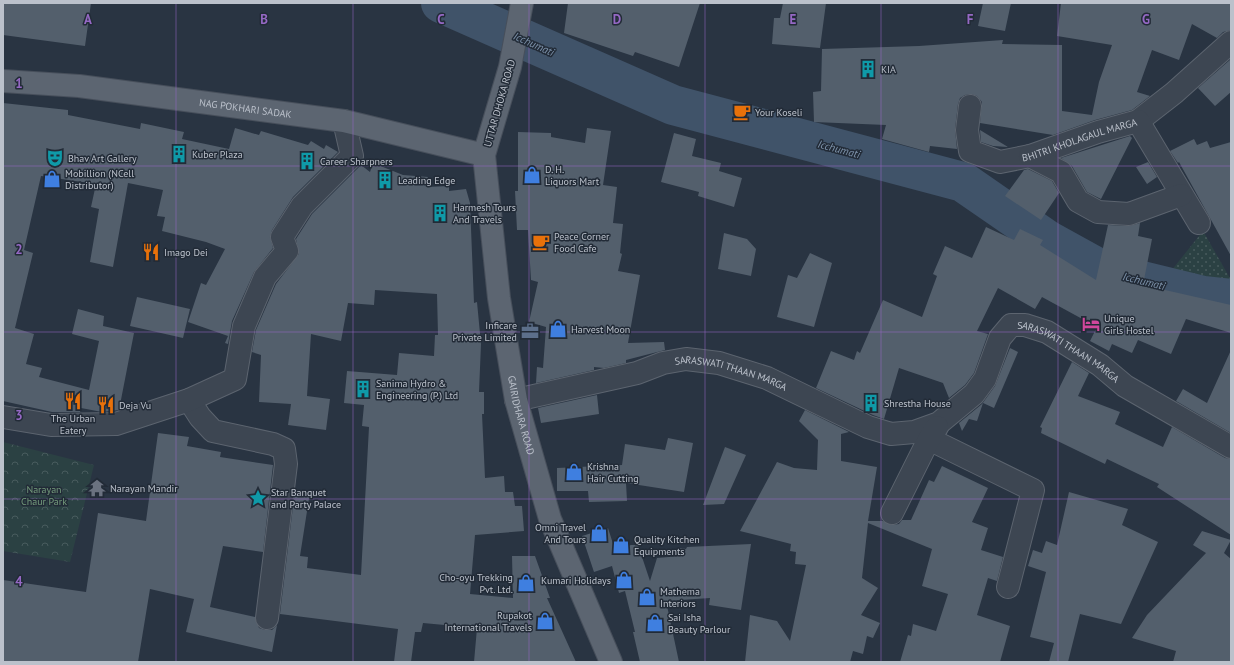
<svg xmlns="http://www.w3.org/2000/svg" width="1234" height="665" viewBox="0 0 1234 665" font-family="'PT Sans',sans-serif">
	<style>
		.grass { fill: url(#grass-dots) }
		.park { fill: url(#park-crowns) }
		.lines { fill: none; stroke-linecap: round; stroke-linejoin: round }
		.river { stroke: #405369; stroke-width: 40 }
		.building { fill: #535f6c }
		.minor-casing { stroke: #5c646f; stroke-width: 24 }
		.major-casing { stroke: #474f5b; stroke-width: 24 }
		.minor { stroke: #3d4652; stroke-width: 22 }
		.major { stroke: #5c6571; stroke-width: 22 }
		.grid { fill: none; stroke: #9568c4; stroke-width: 1; stroke-opacity: 0.55 }
		.labels { text-anchor: middle; stroke-width: 3; stroke-linejoin: round; paint-order: stroke }
		.poi-label { font-size: 10px; fill: #bbc1cb; stroke: #222b37; text-anchor: start }
		.street-label { font-size: 10px; fill: #bbc1cb; stroke: #222b37 }
		.park-label { font-size: 10px; fill: #749b7c; stroke: #222b37 }
		.water-label { font-size: 11px; font-style: italic; fill: #7e93ab; stroke: #222b37 }
		.grid-label { font-size: 13px; text-anchor: middle; font-weight: bold; fill: #9568c4; stroke: #222b37; stroke-width: 3; stroke-linejoin: round; paint-order: stroke }
	</style>
	<defs>
		<pattern id="grass-dots" width="8" height="8" patternUnits="userSpaceOnUse"><rect width="8" height="8" fill="#2b4143"/><path d="M2 2h.1M6 6h.1" fill="none" stroke="#485b5d" stroke-width="1.8" stroke-linecap="round"/></pattern>
		<pattern id="park-crowns" width="20" height="18" patternUnits="userSpaceOnUse"><rect width="20" height="18" fill="#2b4143"/><path d="M2 6a3 3 0 1 1 6 0M12 15a3 3 0 1 1 6 0" fill="none" stroke="#485b5d"/></pattern>
	</defs>
	<rect width="100%" height="100%" fill="#293442"/>
	<path class="grass" d="M 1203,231 L 1231,280 L 1231,293 L 1163,281 Z"/>
	<path class="park" d="M 3,442 L 94,465 L 70,562 L 3,551 Z"/>
	<g class="lines">
		<path class="river" d="M 441,3 L 673,105 L 963,182 L 1047,240 L 1105,272 L 1203,296 L 1231,299"/>
	</g>
	<path class="building" d="M 3,3 L 91,3 L 85,46 L 3,35 Z
		M 568,3 L 700,3 L 679,67 L 635,52 L 633,56 L 564,33 Z
		M 783,3 L 826,3 L 820,48 L 772,44 L 774,18 L 780,18 Z
		M 983,3 L 1011,3 L 1005,31 L 978,26 Z
		M 1061,3 L 1231,3 L 1231,30 L 1223,32 L 1217,38 L 1192,24 L 1179,60 L 1152,50 L 1137,92 L 1150,96 L 1132,110 L 1095,120 L 1053,135 L 980,123 L 982,102 L 977,96 L 971,94 L 965,95 L 960,98 L 958,104 L 955,129 L 957,149 L 930,146 L 929,152 L 882,139 L 886,125 L 814,122 L 813,92 L 821,91 L 822,49 L 919,46 L 1003,40 L 1002,44 L 1062,45 L 1062,111 L 1092,115 L 1099,82 L 1112,45 L 1057,36 Z
		M 1231,59 L 1231,92 L 1215,106 L 1198,88 Z
		M 3,103 L 68,110 L 68,115 L 140,129 L 141,123 L 184,132 L 182,139 L 229,149 L 235,128 L 259,135 L 261,131 L 308,145 L 311,141 L 324,149 L 326,145 L 338,152 L 293,197 L 272,230 L 270,236 L 273,248 L 254,272 L 232,321 L 228,344 L 225,343 L 228,336 L 188,322 L 201,283 L 206,285 L 225,249 L 206,242 L 162,231 L 165,217 L 157,216 L 163,190 L 128,183 L 113,267 L 90,262 L 99,209 L 91,207 L 96,184 L 41,176 L 24,250 L 33,253 L 15,328 L 34,334 L 26,364 L 42,368 L 39,377 L 89,390 L 99,341 L 72,334 L 78,309 L 104,316 L 103,326 L 134,333 L 119,410 L 102,412 L 81,408 L 80,412 L 52,412 L 3,401 Z
		M 587,128 L 611,131 L 603,185 L 617,187 L 613,223 L 623,224 L 620,253 L 622,254 L 618,271 L 640,275 L 628,343 L 664,342 L 665,350 L 626,360 L 626,363 L 604,368 L 594,367 L 594,370 L 536,383 L 537,367 L 543,368 L 546,327 L 529,322 L 538,282 L 531,280 L 528,230 L 517,230 L 515,191 L 518,191 L 518,132 L 551,133 L 551,137 L 585,143 Z
		M 980,130 L 1008,147 L 993,146 L 981,142 Z
		M 674,133 L 696,139 L 692,156 L 721,163 L 719,171 L 742,178 L 734,207 L 698,196 L 699,192 L 661,182 Z
		M 1130,136 L 1132,138 L 1101,199 L 1087,192 L 1072,166 L 1061,158 Z
		M 1194,139 L 1197,145 L 1207,141 L 1210,148 L 1231,142 L 1231,256 L 1179,162 L 1178,163 L 1170,151 Z
		M 1148,162 L 1157,177 L 1147,184 L 1136,167 Z
		M 373,163 L 403,175 L 428,177 L 427,187 L 449,186 L 449,191 L 466,189 L 470,203 L 474,303 L 477,302 L 481,344 L 479,392 L 484,392 L 484,414 L 482,414 L 485,478 L 504,476 L 505,492 L 513,492 L 515,506 L 522,506 L 524,531 L 475,535 L 470,594 L 513,598 L 512,556 L 535,556 L 550,598 L 547,598 L 576,662 L 474,662 L 477,628 L 423,623 L 421,632 L 415,632 L 411,662 L 394,662 L 398,629 L 280,614 L 295,490 L 310,492 L 300,556 L 308,557 L 307,568 L 361,575 L 369,427 L 362,426 L 364,405 L 344,403 L 347,371 L 397,375 L 399,353 L 434,356 L 435,335 L 438,335 L 437,294 L 375,290 L 374,305 L 348,303 L 341,341 L 311,334 L 307,396 L 330,399 L 326,430 L 288,425 L 291,404 L 259,402 L 261,355 L 252,352 L 256,330 L 276,284 L 299,254 L 296,239 L 312,214 L 361,165 L 370,172 Z
		M 1028,169 L 1052,181 L 1059,193 L 1041,220 L 1005,196 L 1024,170 Z
		M 1140,223 L 1138,236 L 1152,239 L 1143,285 L 1231,305 L 1231,333 L 1186,319 L 1171,354 L 1138,340 L 1132,353 L 1112,344 L 1109,351 L 1090,341 L 1097,327 L 1042,297 L 1035,309 L 998,288 L 977,331 L 988,334 L 974,373 L 965,385 L 949,398 L 943,383 L 899,368 L 884,419 L 873,415 L 816,388 L 831,351 L 854,360 L 857,351 L 860,353 L 883,300 L 922,317 L 937,276 L 933,274 L 945,246 L 972,258 L 986,227 L 1014,240 L 1020,229 L 1043,240 L 1040,245 L 1096,280 L 1108,225 L 1129,226 Z
		M 724,233 L 747,239 L 756,249 L 751,276 L 718,269 Z
		M 810,253 L 832,263 L 814,327 L 777,317 L 788,275 L 797,278 Z
		M 137,297 L 190,309 L 183,338 L 130,326 Z
		M 1010,348 L 1018,352 L 994,408 L 983,403 L 977,421 L 969,419 L 962,431 L 959,423 L 982,404 L 995,386 Z
		M 1231,350 L 1231,433 L 1176,401 L 1183,389 L 1207,403 Z
		M 1072,362 L 1089,373 L 1078,396 L 1120,412 L 1115,424 L 1163,447 L 1172,427 L 1225,458 L 1231,459 L 1231,535 L 1157,487 L 1159,484 L 1107,459 L 1105,464 L 1041,433 L 1042,428 L 1040,427 Z
		M 597,395 L 599,414 L 541,423 L 538,408 Z
		M 805,410 L 849,432 L 841,434 L 841,461 L 877,467 L 868,521 L 883,521 L 892,525 L 899,524 L 902,520 L 911,520 L 929,480 L 934,482 L 942,466 L 988,488 L 972,522 L 988,528 L 981,550 L 1003,557 L 997,581 L 988,578 L 977,615 L 1010,626 L 1000,662 L 900,662 L 908,635 L 911,636 L 913,624 L 936,631 L 948,594 L 922,586 L 932,549 L 868,523 L 862,578 L 878,588 L 861,615 L 880,623 L 873,638 L 867,636 L 863,654 L 853,651 L 850,662 L 745,662 L 750,615 L 777,621 L 790,641 L 806,565 L 795,564 L 796,552 L 790,551 L 791,544 L 740,531 L 777,462 L 794,468 L 817,470 L 818,440 L 799,421 Z
		M 158,433 L 189,437 L 187,446 L 221,452 L 220,457 L 273,465 L 263,552 L 223,546 L 210,607 L 255,617 L 259,628 L 265,630 L 272,630 L 277,625 L 272,652 L 186,632 L 194,599 L 150,589 L 138,662 L 3,662 L 3,580 L 86,592 L 98,513 L 146,521 Z
		M 668,438 L 693,443 L 684,492 L 626,483 L 627,501 L 589,502 L 588,491 L 557,491 L 557,468 L 622,465 L 625,444 L 665,450 Z
		M 725,447 L 746,455 L 724,504 L 703,505 Z
		M 1069,492 L 1128,509 L 1122,525 L 1158,542 L 1121,624 L 1080,614 L 1068,662 L 1049,662 L 1054,643 L 1030,637 L 1046,572 L 1028,566 L 1033,550 L 1042,553 L 1046,541 L 1057,545 Z
		M 608,528 L 615,550 L 631,545 L 638,545 L 650,581 L 657,558 L 681,556 L 680,548 L 686,549 L 687,547 L 751,544 L 741,610 L 709,605 L 710,598 L 666,601 L 679,662 L 640,662 L 633,632 L 635,632 L 625,591 L 619,593 L 612,566 L 594,572 L 582,536 Z
		M 1202,531 L 1231,540 L 1224,553 L 1231,559 L 1231,662 L 1173,662 L 1176,651 L 1132,638 L 1147,615 L 1206,553 L 1193,545 Z"/>
	<g class="lines">
		<g class="minor-casing">
			<g id="minor">
				<path id="s1" d="M 970,106 L 967,130 L 970,151 L 1000,162 L 1030,156 L 1098,132 L 1138,121 L 1174,93 L 1231,42"/>
				<path d="M 1138,121 L 1199,223"/>
				<path d="M 1030,156 L 1061,172 L 1078,201 L 1098,212 L 1129,214 L 1181,195"/>
				<path d="M 189,400 L 200,417 L 213,431 L 273,444 L 284,449 L 286,464 L 267,618"/>
				<path id="s2" d="M 516,400 L 637,373 L 663,363 L 686,359 L 719,363 L 767,378 L 868,427 L 891,434 L 914,432 L 939,423 L 974,394 L 985,379 L 1000,338 L 1011,325 L 1025,325 L 1047,332 L 1100,365 L 1125,386 L 1231,447"/>
				<path d="M 3,417 L 51,425 L 116,424 L 189,400 L 235,379 L 244,326 L 265,277 L 287,251 L 282,237 L 302,206 L 352,156 L 344,121"/>
				<path d="M 929,439 L 1033,490 L 1008,587"/>
				<path d="M 892,513 L 929,439 L 937,427"/>
			</g>
		</g>
		<g class="major-casing">
			<g id="major">
				<path id="s3" d="M 522,3 L 510,67 L 484,155 L 499,298 L 516,400 L 550,519 L 611,662"/>
				<path id="s4" d="M 3,81 L 79,86 L 344,121 L 484,155"/>
			</g>
		</g>
		<use href="#minor" class="minor"/>
		<use href="#major" class="major"/>
	</g>
	<path class="grid" d="M 176,3 L 176,662M 353,3 L 353,662M 529,3 L 529,662M 705,3 L 705,662M 881,3 L 881,662M 1058,3 L 1058,662M 3,166 L 1231,166M 3,332 L 1231,332M 3,499 L 1231,499"/>
	<defs>
		<g id="building-bare" transform="scale(1.38)"><path d="M-4-6H4V6H1V3H-1V6H-4ZM-2.5-4.3h1.7v1.8h-1.7ZM.8-4.3h1.7v1.8H.8ZM-2.5-1h1.7V.8h-1.7ZM.8-1h1.7V.8H.8Z" fill="#0f9aa8" stroke="#222b37" stroke-width="2.5" paint-order="stroke"/></g>
		<g id="cafe-bare" transform="scale(1.38)"><path d="M-5.5-4.5H6V0H3Q3 3.5 0 3.5H-2.5Q-5.5 3.5-5.5 0ZM3-3.2v2h1.7v-2ZM-6 4.5H4V6H-6Z" fill="#e8710a" stroke="#222b37" stroke-width="2.5" paint-order="stroke"/></g>
		<g id="theatre-bare" transform="scale(1.38)"><path d="M-5-5.5Q0-4 5-5.5V0Q5 5 0 6Q-5 5-5 0ZM-3.3-2.5H-1v1.5H-3.3ZM1-2.5H3.3v1.5H1ZM-2.8 1Q0 5.5 2.8 1Z" fill="#0f9aa8" stroke="#222b37" stroke-width="2.5" paint-order="stroke"/></g>
		<g id="shop-bare" transform="scale(1.38)"><path d="M-5-2.5h2.3a2.7 3.5 0 0 1 5.4 0H5L5.5 6h-11ZM-1.5-2.5h3a1.5 2.3 0 0 0-3 0Z" fill="#3f7fe0" stroke="#222b37" stroke-width="2.5" paint-order="stroke"/></g>
		<g id="restaurant-bare" transform="scale(1.38)"><path d="M-5-6h1v4h1v-4h1v4h1v-4h1v5L-1.5 .5V6h-2V.5L-5-1ZM5-6V6H3V1.5H1.5Q1.5-4 5-6Z" fill="#e8710a" stroke="#222b37" stroke-width="2.5" paint-order="stroke"/></g>
		<g id="hotel-bare" transform="scale(1.38)"><path d="M-6-4.5h1.5V1H6V5H4.5V3h-9V5H-6ZM-4 0a1.8 1.8 0 1 1 3.6 0ZM.5 0V-2.5h3Q6-2.5 6 0Z" fill="#d1479c" stroke="#222b37" stroke-width="2.5" paint-order="stroke"/></g>
		<g id="office-bare" transform="scale(1.38)"><path d="M-6-3h4V-5.5h4V-3h4V5H-6ZM-1-4.5V-3h2v-1.5ZM-6 0V1H6V0Z" fill="#5c6f8a" stroke="#222b37" stroke-width="2.5" paint-order="stroke"/></g>
		<g id="temple-bare" transform="scale(1.38)"><path d="M0-6L5-2H3V0L6.5 2.5H4V6H1.5V3h-3V6H-4V2.5H-6.5L-3 0V-2H-5Z" fill="#6b7280" stroke="#222b37" stroke-width="2.5" paint-order="stroke"/></g>
		<g id="sight-bare" transform="scale(1.38)"><path d="M0-6L1.8-2.2L6-1.7L2.9 1.2L3.7 5.4L0 3.3L-3.7 5.4L-2.9 1.2L-6-1.7L-1.8-2.2Z" fill="#0f9aa8" stroke="#222b37" stroke-width="2.5" paint-order="stroke"/></g>
	</defs>
	<g fill-rule="evenodd">
		<use href="#building-bare" x="868" y="69"/>
		<use href="#cafe-bare" x="742" y="112"/>
		<use href="#building-bare" x="179" y="154"/>
		<use href="#theatre-bare" x="55" y="158"/>
		<use href="#building-bare" x="307" y="161"/>
		<use href="#shop-bare" x="532" y="175"/>
		<use href="#shop-bare" x="52" y="179"/>
		<use href="#building-bare" x="385" y="180"/>
		<use href="#building-bare" x="440" y="213"/>
		<use href="#cafe-bare" x="541" y="242"/>
		<use href="#restaurant-bare" x="151" y="252"/>
		<use href="#hotel-bare" x="1091" y="324"/>
		<use href="#shop-bare" x="558" y="329"/>
		<use href="#office-bare" x="530" y="331"/>
		<use href="#building-bare" x="363" y="389"/>
		<use href="#restaurant-bare" x="73" y="401"/>
		<use href="#building-bare" x="871" y="403"/>
		<use href="#restaurant-bare" x="106" y="405"/>
		<use href="#shop-bare" x="574" y="472"/>
		<use href="#temple-bare" x="97" y="488"/>
		<use href="#sight-bare" x="258" y="498"/>
		<use href="#shop-bare" x="599" y="533"/>
		<use href="#shop-bare" x="621" y="545"/>
		<use href="#shop-bare" x="624" y="580"/>
		<use href="#shop-bare" x="526" y="583"/>
		<use href="#shop-bare" x="647" y="597"/>
		<use href="#shop-bare" x="545" y="621"/>
		<use href="#shop-bare" x="655" y="623"/>
	</g>
	<g class="labels">
		<g class="poi-label">
			<text x="881" y="73">KIA</text>
			<text x="755" y="116">Your Koseli</text>
			<text x="192" y="158">Kuber Plaza</text>
			<text x="68" y="162">Bhav Art Gallery</text>
			<text x="320" y="165">Career Sharpners</text>
			<text x="545" y="173">D. H.<tspan x="545" dy="12">Liquors Mart</tspan></text>
			<text x="65" y="177">Mobillion (NCell<tspan x="65" dy="12">Distributor)</tspan></text>
			<text x="398" y="184">Leading Edge</text>
			<text x="453" y="211">Harmesh Tours<tspan x="453" dy="12">And Travels</tspan></text>
			<text x="554" y="240">Peace Corner<tspan x="554" dy="12">Food Cafe</tspan></text>
			<text x="164" y="256">Imago Dei</text>
			<text x="1104" y="322">Unique<tspan x="1104" dy="12">Girls Hostel</tspan></text>
			<text x="517" y="329" text-anchor="end">Inficare<tspan x="517" dy="12">Private Limited</tspan></text>
			<text x="571" y="333">Harvest Moon</text>
			<text x="376" y="387">Sanima Hydro &amp;<tspan x="376" dy="12">Engineering (P.) Ltd</tspan></text>
			<text x="884" y="407">Shrestha House</text>
			<text x="119" y="409">Deja Vu</text>
			<text x="73" y="422" text-anchor="middle">The Urban<tspan x="73" dy="12">Eatery</tspan></text>
			<text x="587" y="470">Krishna<tspan x="587" dy="12">Hair Cutting</tspan></text>
			<text x="110" y="492">Narayan Mandir</text>
			<text x="271" y="496">Star Banquet<tspan x="271" dy="12">and Party Palace</tspan></text>
			<text x="586" y="531" text-anchor="end">Omni Travel<tspan x="586" dy="12">And Tours</tspan></text>
			<text x="634" y="543">Quality Kitchen<tspan x="634" dy="12">Equipments</tspan></text>
			<text x="513" y="581" text-anchor="end">Cho-oyu Trekking<tspan x="513" dy="12">Pvt. Ltd.</tspan></text>
			<text x="611" y="584" text-anchor="end">Kumari Holidays</text>
			<text x="660" y="595">Mathema<tspan x="660" dy="12">Interiors</tspan></text>
			<text x="532" y="619" text-anchor="end">Rupakot<tspan x="532" dy="12">International Travels</tspan></text>
			<text x="668" y="621">Sai Isha<tspan x="668" dy="12">Beauty Parlour</tspan></text>
		</g>
		<g class="street-label">
			<text transform="translate(499 103) rotate(-74)" y="4">UTTAR DHOKA ROAD</text>
			<text dy="4" stroke="none"><textPath href="#s4" startOffset="244">NAG POKHARI SADAK</textPath></text>
			<text dy="4" stroke="none"><textPath href="#s1" startOffset="160">BHITRI KHOLAGAUL MARGA</textPath></text>
			<text dy="4" stroke="none"><textPath href="#s2" startOffset="634">SARASWATI THAAN MARGA</textPath></text>
			<text dy="4" stroke="none"><textPath href="#s2" startOffset="222">SARASWATI THAAN MARGA</textPath></text>
			<text dy="4" stroke="none"><textPath href="#s3" startOffset="420">GAIRIDHARA ROAD</textPath></text>
		</g>
		<g class="park-label">
			<text x="44" y="493">Narayan<tspan x="44" dy="12">Chaur Park</tspan></text>
		</g>
		<g class="water-label">
			<text transform="translate(534 44) rotate(24)" y="4">Icchumati</text>
			<text transform="translate(839 149) rotate(15)" y="4">Icchumati</text>
			<text transform="translate(1144 281) rotate(14)" y="4">Icchumati</text>
		</g>
	</g>
	<g class="grid-label">
		<text x="88" y="24">A</text>
		<text x="264" y="24">B</text>
		<text x="441" y="24">C</text>
		<text x="617" y="24">D</text>
		<text x="793" y="24">E</text>
		<text x="970" y="24">F</text>
		<text x="1146" y="24">G</text>
		<text x="19" y="88">1</text>
		<text x="19" y="254">2</text>
		<text x="19" y="420">3</text>
		<text x="19" y="586">4</text>
	</g>
	<rect width="1234" height="665" fill="none" stroke="#bbc1cb" stroke-width="8"/>
</svg>
